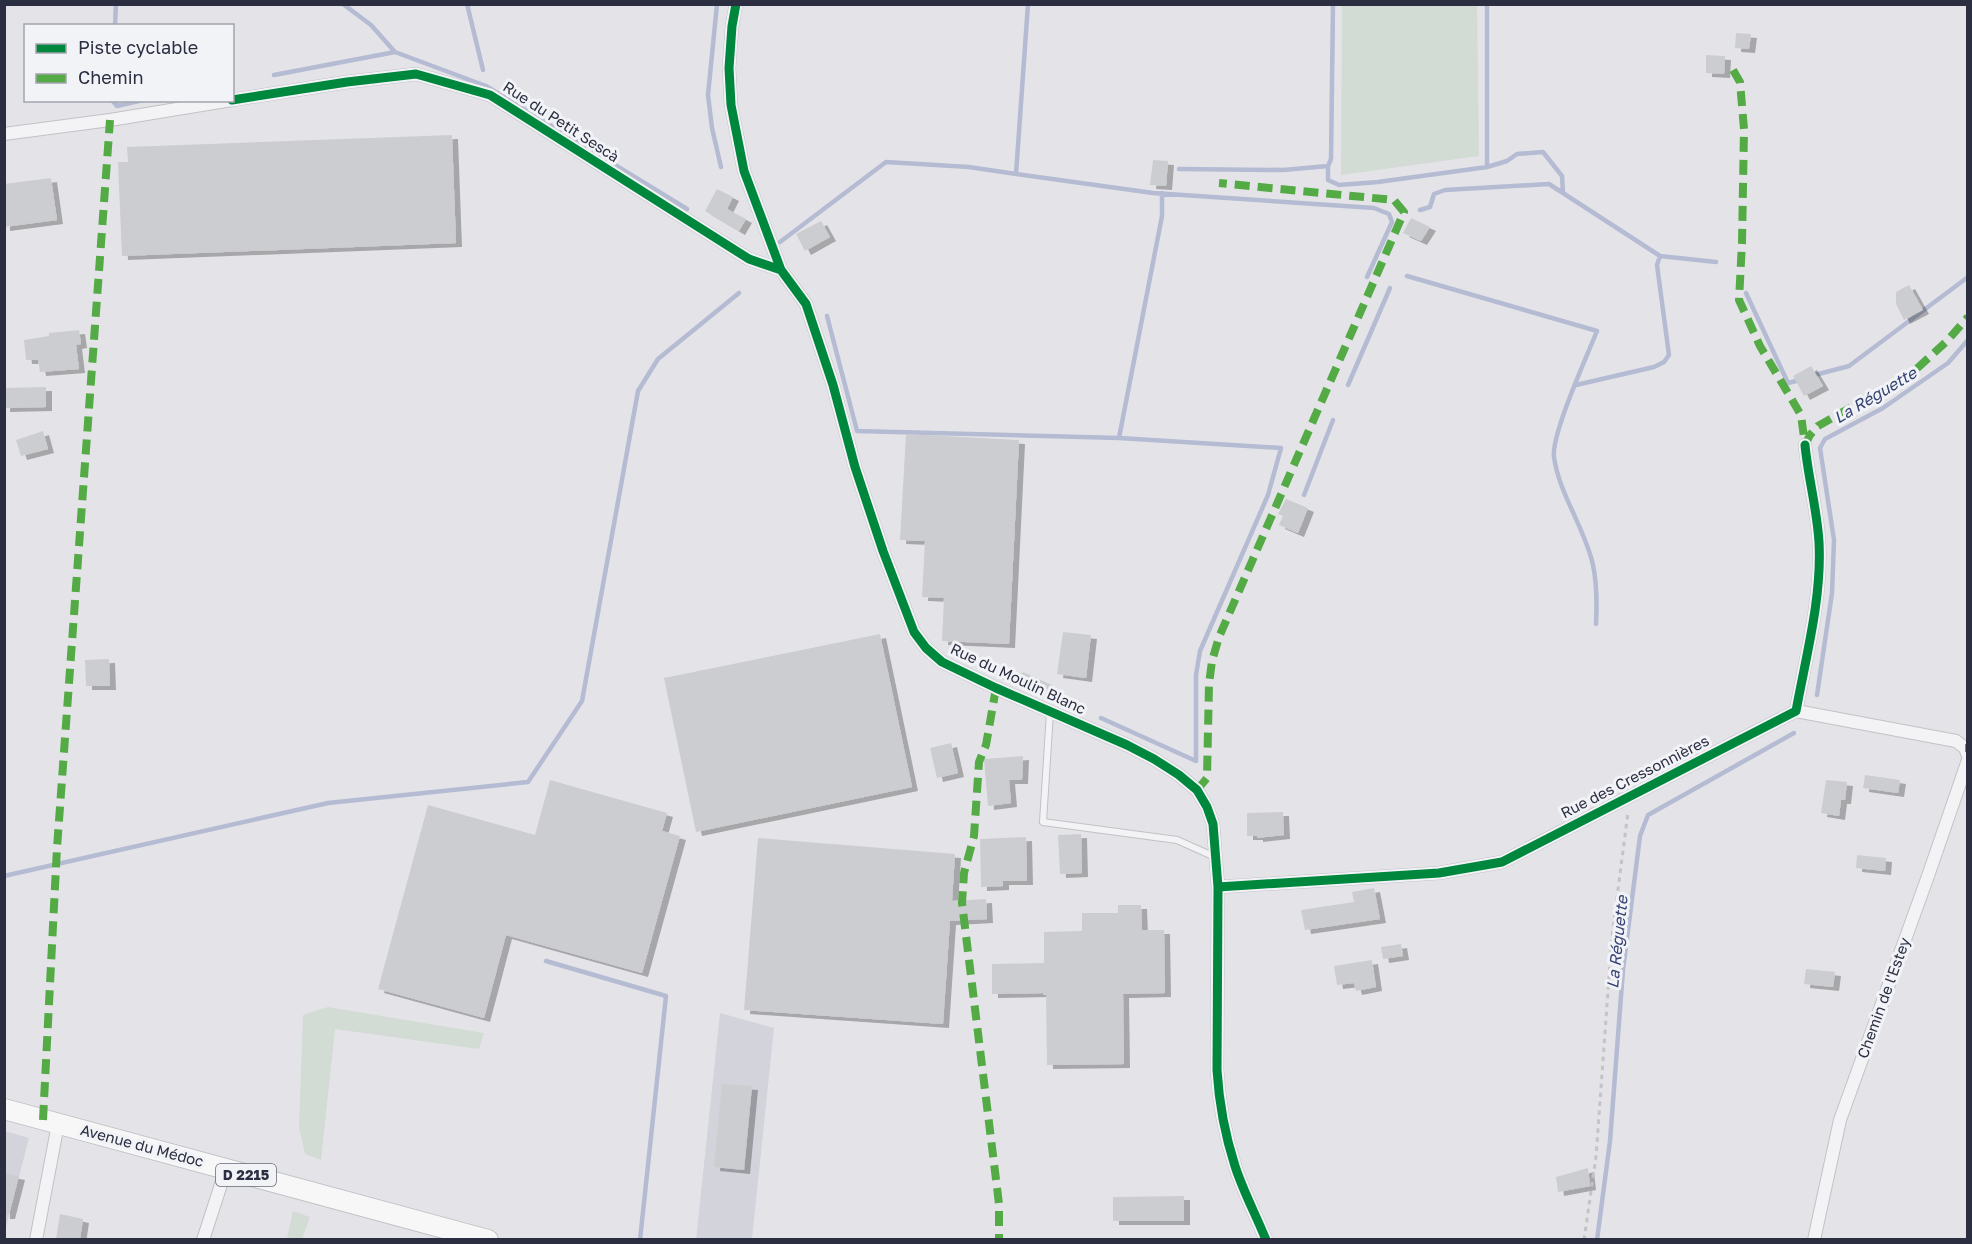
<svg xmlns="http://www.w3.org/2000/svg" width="1972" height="1244" viewBox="0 0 1972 1244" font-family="'Golos Text',sans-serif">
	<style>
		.built { fill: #d2d3db }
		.green { fill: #d2dbd4 }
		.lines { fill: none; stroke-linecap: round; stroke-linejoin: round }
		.stream { stroke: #b4bbd2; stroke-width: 4.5 }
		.building { fill: #cccdd1; filter: url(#shadow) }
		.lane-casing { stroke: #c2c2c6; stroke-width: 8 }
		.street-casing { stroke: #c2c2c6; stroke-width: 14 }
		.primary-casing { stroke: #c0c1c6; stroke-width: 22 }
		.path { stroke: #c3c3c8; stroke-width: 3; stroke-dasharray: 4.5 4.5; stroke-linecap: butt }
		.lane { stroke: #f3f3f5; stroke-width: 6 }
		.street { stroke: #f3f3f5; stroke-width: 12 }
		.primary { stroke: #f7f7f7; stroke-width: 20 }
		.quiet { stroke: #54ab46; stroke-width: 8; stroke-dasharray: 15 8; stroke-linecap: butt }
		.cycleway-casing { stroke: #f2f3f7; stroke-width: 13 }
		.cycleway { stroke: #00873e; stroke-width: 9 }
		.labels { text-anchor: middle; stroke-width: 6; stroke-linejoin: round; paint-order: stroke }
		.shield { fill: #f2f3f7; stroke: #676978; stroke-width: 1.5 }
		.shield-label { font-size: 14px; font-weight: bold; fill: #2b2e41 }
		.street-label { font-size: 15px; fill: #2b2e41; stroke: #f2f3f7 }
		.water-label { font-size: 16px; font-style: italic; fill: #364474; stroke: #f2f3f7 }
	</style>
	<defs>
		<filter id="shadow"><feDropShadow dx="6" dy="4" stdDeviation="0" flood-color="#0004"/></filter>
	</defs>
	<rect width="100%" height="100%" fill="#e4e4e8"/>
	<path class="built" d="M 720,1013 L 774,1028 L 752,1239 L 696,1240 Z
		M 5,1131 L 29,1138 L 5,1231 Z"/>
	<path class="green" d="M 1342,5 L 1477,5 L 1479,156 L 1341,175 Z
		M 328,1007 L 484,1033 L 479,1049 L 335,1029 L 321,1160 L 305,1154 L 299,1127 L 303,1015 Z
		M 293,1211 L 310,1217 L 302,1239 L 287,1239 Z"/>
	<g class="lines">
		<path class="stream" d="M 343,4 L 371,25 L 395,52 L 486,86 L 687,209
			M 467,4 L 483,70
			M 717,4 L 708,95 L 712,128 L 721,167
			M 1028,4 L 1016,174 L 1153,193 L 1374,208 L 1389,214 L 1392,222 L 1367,277
			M 1333,4 L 1331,159 L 1328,166 L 1328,180 L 1339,185 L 1378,182 L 1487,167 L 1507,161 L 1517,154 L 1543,152 L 1562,176 L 1563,193
			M 1487,4 L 1487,167
			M 115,26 L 116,4
			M 274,75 L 395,52
			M 112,100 L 117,106 L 143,100
			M 1179,169 L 1283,170 L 1328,166
			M 1420,210 L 1430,207 L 1434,194 L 1445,190 L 1549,184 L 1660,256 L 1716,262
			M 780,242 L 886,162 L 969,167 L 1016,174
			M 1407,276 L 1597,331 C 1587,356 1551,435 1554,457 C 1559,494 1585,528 1593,565 C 1597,584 1597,604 1596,624
			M 1746,293 L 1788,383 L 1800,380
			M 827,316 L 857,431 L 1119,438
			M 1811,376 L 1849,366 L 1968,277
			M 1348,385 L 1390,288
			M 1576,385 L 1654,367 L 1664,362 L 1669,355 L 1657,265 L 1660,256
			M 1304,495 L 1333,420
			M 1817,695 L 1832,593 L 1834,540 L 1820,448 L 1825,439 L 1883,408 L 1948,363 L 1968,340
			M 1101,718 L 1196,761 L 1196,675 L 1200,651 L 1268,495 L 1281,448 L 1119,438 L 1162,216 L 1162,193
			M 4,876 L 328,803 L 528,782 L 582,701 L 638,391 L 658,359 L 739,293
			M 546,961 L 666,996 L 640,1240
			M 1597,1240 L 1610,1141 L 1623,970 L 1640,836 L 1648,815 L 1794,733"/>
	</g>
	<path class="building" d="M 1736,33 L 1751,34 L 1749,49 L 1735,48 Z
		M 1706,55 L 1725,56 L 1724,74 L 1706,73 Z
		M 452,135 L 456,243 L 122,256 L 118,162 L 128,162 L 127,147 Z
		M 1153,160 L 1168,161 L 1166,186 L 1150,185 Z
		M 51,178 L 57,220 L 4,227 L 4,184 Z
		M 717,189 L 733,197 L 727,209 L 746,219 L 739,231 L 705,211 Z
		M 1411,218 L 1430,227 L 1421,241 L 1403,233 Z
		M 821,221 L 830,237 L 805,251 L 796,234 Z
		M 1909,285 L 1923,310 L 1904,320 L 1896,304 L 1896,292 Z
		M 79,330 L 81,344 L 76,345 L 79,369 L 40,372 L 38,360 L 26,360 L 24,340 L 49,336 L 49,333 Z
		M 1811,366 L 1823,386 L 1804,396 L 1793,376 Z
		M 46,387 L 46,407 L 4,408 L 5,388 Z
		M 43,431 L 48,449 L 21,456 L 16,440 Z
		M 906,434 L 1019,440 L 1009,644 L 942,641 L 944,598 L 922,597 L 925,541 L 900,540 Z
		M 1286,499 L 1308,508 L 1298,533 L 1279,525 L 1283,516 L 1278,514 Z
		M 1063,632 L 1091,635 L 1086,678 L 1057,674 Z
		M 880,634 L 912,787 L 696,832 L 664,678 Z
		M 109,659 L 110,686 L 86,686 L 85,660 Z
		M 995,665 L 1022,674 L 1023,672 L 1052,685 L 1047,697 L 992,673 Z
		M 951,743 L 958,773 L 937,778 L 930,748 Z
		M 1023,756 L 1022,780 L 1009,780 L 1011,803 L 988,806 L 984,759 Z
		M 1865,775 L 1900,780 L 1898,793 L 1863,788 Z
		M 550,780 L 667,813 L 662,831 L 680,836 L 642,973 L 506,935 L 484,1018 L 378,989 L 428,805 L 535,835 Z
		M 1826,780 L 1847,782 L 1845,800 L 1841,800 L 1839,816 L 1821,813 Z
		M 1283,812 L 1284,835 L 1257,838 L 1257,836 L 1247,836 L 1247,813 Z
		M 1081,834 L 1082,873 L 1060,874 L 1058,835 Z
		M 1026,837 L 1027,881 L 1003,881 L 1003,886 L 981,887 L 980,839 Z
		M 758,838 L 955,854 L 952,901 L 986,899 L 987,919 L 950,921 L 943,1024 L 744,1010 Z
		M 1857,855 L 1886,858 L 1885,871 L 1856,868 Z
		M 1374,888 L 1380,919 L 1305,930 L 1301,910 L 1354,902 L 1352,892 Z
		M 1118,905 L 1141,905 L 1142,930 L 1164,930 L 1165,993 L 1123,994 L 1124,1064 L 1047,1065 L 1046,995 L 1043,995 L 1043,993 L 992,994 L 992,964 L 1044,963 L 1044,932 L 1082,931 L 1082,913 L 1118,913 Z
		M 1401,944 L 1403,956 L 1383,959 L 1381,947 Z
		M 1372,960 L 1376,987 L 1356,991 L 1354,983 L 1337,985 L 1334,966 Z
		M 1806,969 L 1835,972 L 1833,987 L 1804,984 Z
		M 722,1084 L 752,1086 L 744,1170 L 714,1167 Z
		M 1588,1168 L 1590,1186 L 1558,1192 L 1556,1177 Z
		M 4,1173 L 19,1176 L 9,1215 L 4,1215 Z
		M 1184,1196 L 1184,1221 L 1113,1221 L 1113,1197 Z
		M 60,1214 L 83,1219 L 80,1239 L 56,1239 Z"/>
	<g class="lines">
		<g class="lane-casing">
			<path id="lane" d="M 1050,712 L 1043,822 L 1177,840 L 1215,857"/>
		</g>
		<g class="street-casing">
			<path id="street" d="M 736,4 L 732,26 L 729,68 L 731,105 L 744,171 L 781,270 L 806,304 L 833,385 L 855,467 L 883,551 L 914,632 L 926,648 L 942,662 L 996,688 L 1127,745 L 1154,759 L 1179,775 L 1197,790 L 1207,807 L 1213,824 L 1218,887 L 1217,1070 C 1219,1103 1225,1135 1235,1166 C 1243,1191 1256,1215 1266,1240
				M 232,100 L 347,82 L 416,74 L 490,95 L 749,259 L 781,270
				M 4,134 L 110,120 L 232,100
				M 1796,711 L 1956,741 L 1965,748 L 1968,756
				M 1218,887 L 1439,873 L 1502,862 L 1796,711 C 1806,656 1822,598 1819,542 C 1817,509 1808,477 1805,445
				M 36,1240 L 58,1124
				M 203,1240 L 226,1169
				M 1814,1240 L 1840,1120 L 1928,876 L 1968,760"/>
		</g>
		<g class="primary-casing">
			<path id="primary" d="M 4,1109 L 488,1240"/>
		</g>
		<path class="path" d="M 1584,1240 L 1596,1157 L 1612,936 L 1628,812"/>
		<use href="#lane" class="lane"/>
		<use href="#street" class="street"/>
		<use href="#primary" class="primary"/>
		<path class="quiet" d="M 1733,70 L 1740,82 L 1744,129 L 1742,243 L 1739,300 L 1760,346 L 1801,415 L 1805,445
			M 1805,445 L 1810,435 L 1818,426 L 1912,373 L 1947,341 L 1968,317
			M 996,688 L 986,745 L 979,762 L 974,836 L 964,873 L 962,903 L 999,1204 L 999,1240
			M 1965,748 L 1968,748
			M 1197,790 L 1207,778 L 1209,684 L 1212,661 L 1219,637 L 1404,212 L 1394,200 L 1219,183
			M 43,1120 L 57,848 L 110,120"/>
		<g class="cycleway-casing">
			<path id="cycleway" d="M 736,4 L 732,26 L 729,68 L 731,105 L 744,171 L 781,270 L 806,304 L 833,385 L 855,467 L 883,551 L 914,632 L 926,648 L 942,662 L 996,688 L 1127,745 L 1154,759 L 1179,775 L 1197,790 L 1207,807 L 1213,824 L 1218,887 L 1217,1070 C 1219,1103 1225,1135 1235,1166 C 1243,1191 1256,1215 1266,1240
				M 232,100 L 347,82 L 416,74 L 490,95 L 749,259 L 781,270
				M 1218,887 L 1439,873 L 1502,862 L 1796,711 C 1806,656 1822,598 1819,542 C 1817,509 1808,477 1805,445"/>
		</g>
		<use href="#cycleway" class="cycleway"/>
	</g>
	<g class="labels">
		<rect class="shield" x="216" y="1164" width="60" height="22" rx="4.5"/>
		<g class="shield-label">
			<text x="246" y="1180">D 2215</text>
		</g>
		<g class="street-label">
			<text transform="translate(561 122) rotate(33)" y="5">Rue du Petit Sescà</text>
			<text transform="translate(1018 679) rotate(25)" y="5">Rue du Moulin Blanc</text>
			<text transform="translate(1635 777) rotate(-27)" y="5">Rue des Cressonnières</text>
			<text transform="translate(1884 998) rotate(-70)" y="5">Chemin de l'Estey</text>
			<text transform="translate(142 1146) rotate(15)" y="5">Avenue du Médoc</text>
		</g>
		<g class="water-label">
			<text transform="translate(1875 395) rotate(-31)" y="6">La Réguette</text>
			<text transform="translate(1617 942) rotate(-84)" y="6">La Réguette</text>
		</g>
	</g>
	<rect width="1972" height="1244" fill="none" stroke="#2b2e41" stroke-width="12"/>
	<rect x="24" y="24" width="210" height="78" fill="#f2f3f7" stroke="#a2a4ae" stroke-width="1.5"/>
	<rect x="36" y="44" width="30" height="9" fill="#00873e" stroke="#a2a4ae" stroke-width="1.5"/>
	<text x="78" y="54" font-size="18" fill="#2b2e41">Piste cyclable</text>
	<rect x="36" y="74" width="30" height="9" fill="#54ab46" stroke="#a2a4ae" stroke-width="1.5"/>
	<text x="78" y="84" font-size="18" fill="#2b2e41">Chemin</text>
</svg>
